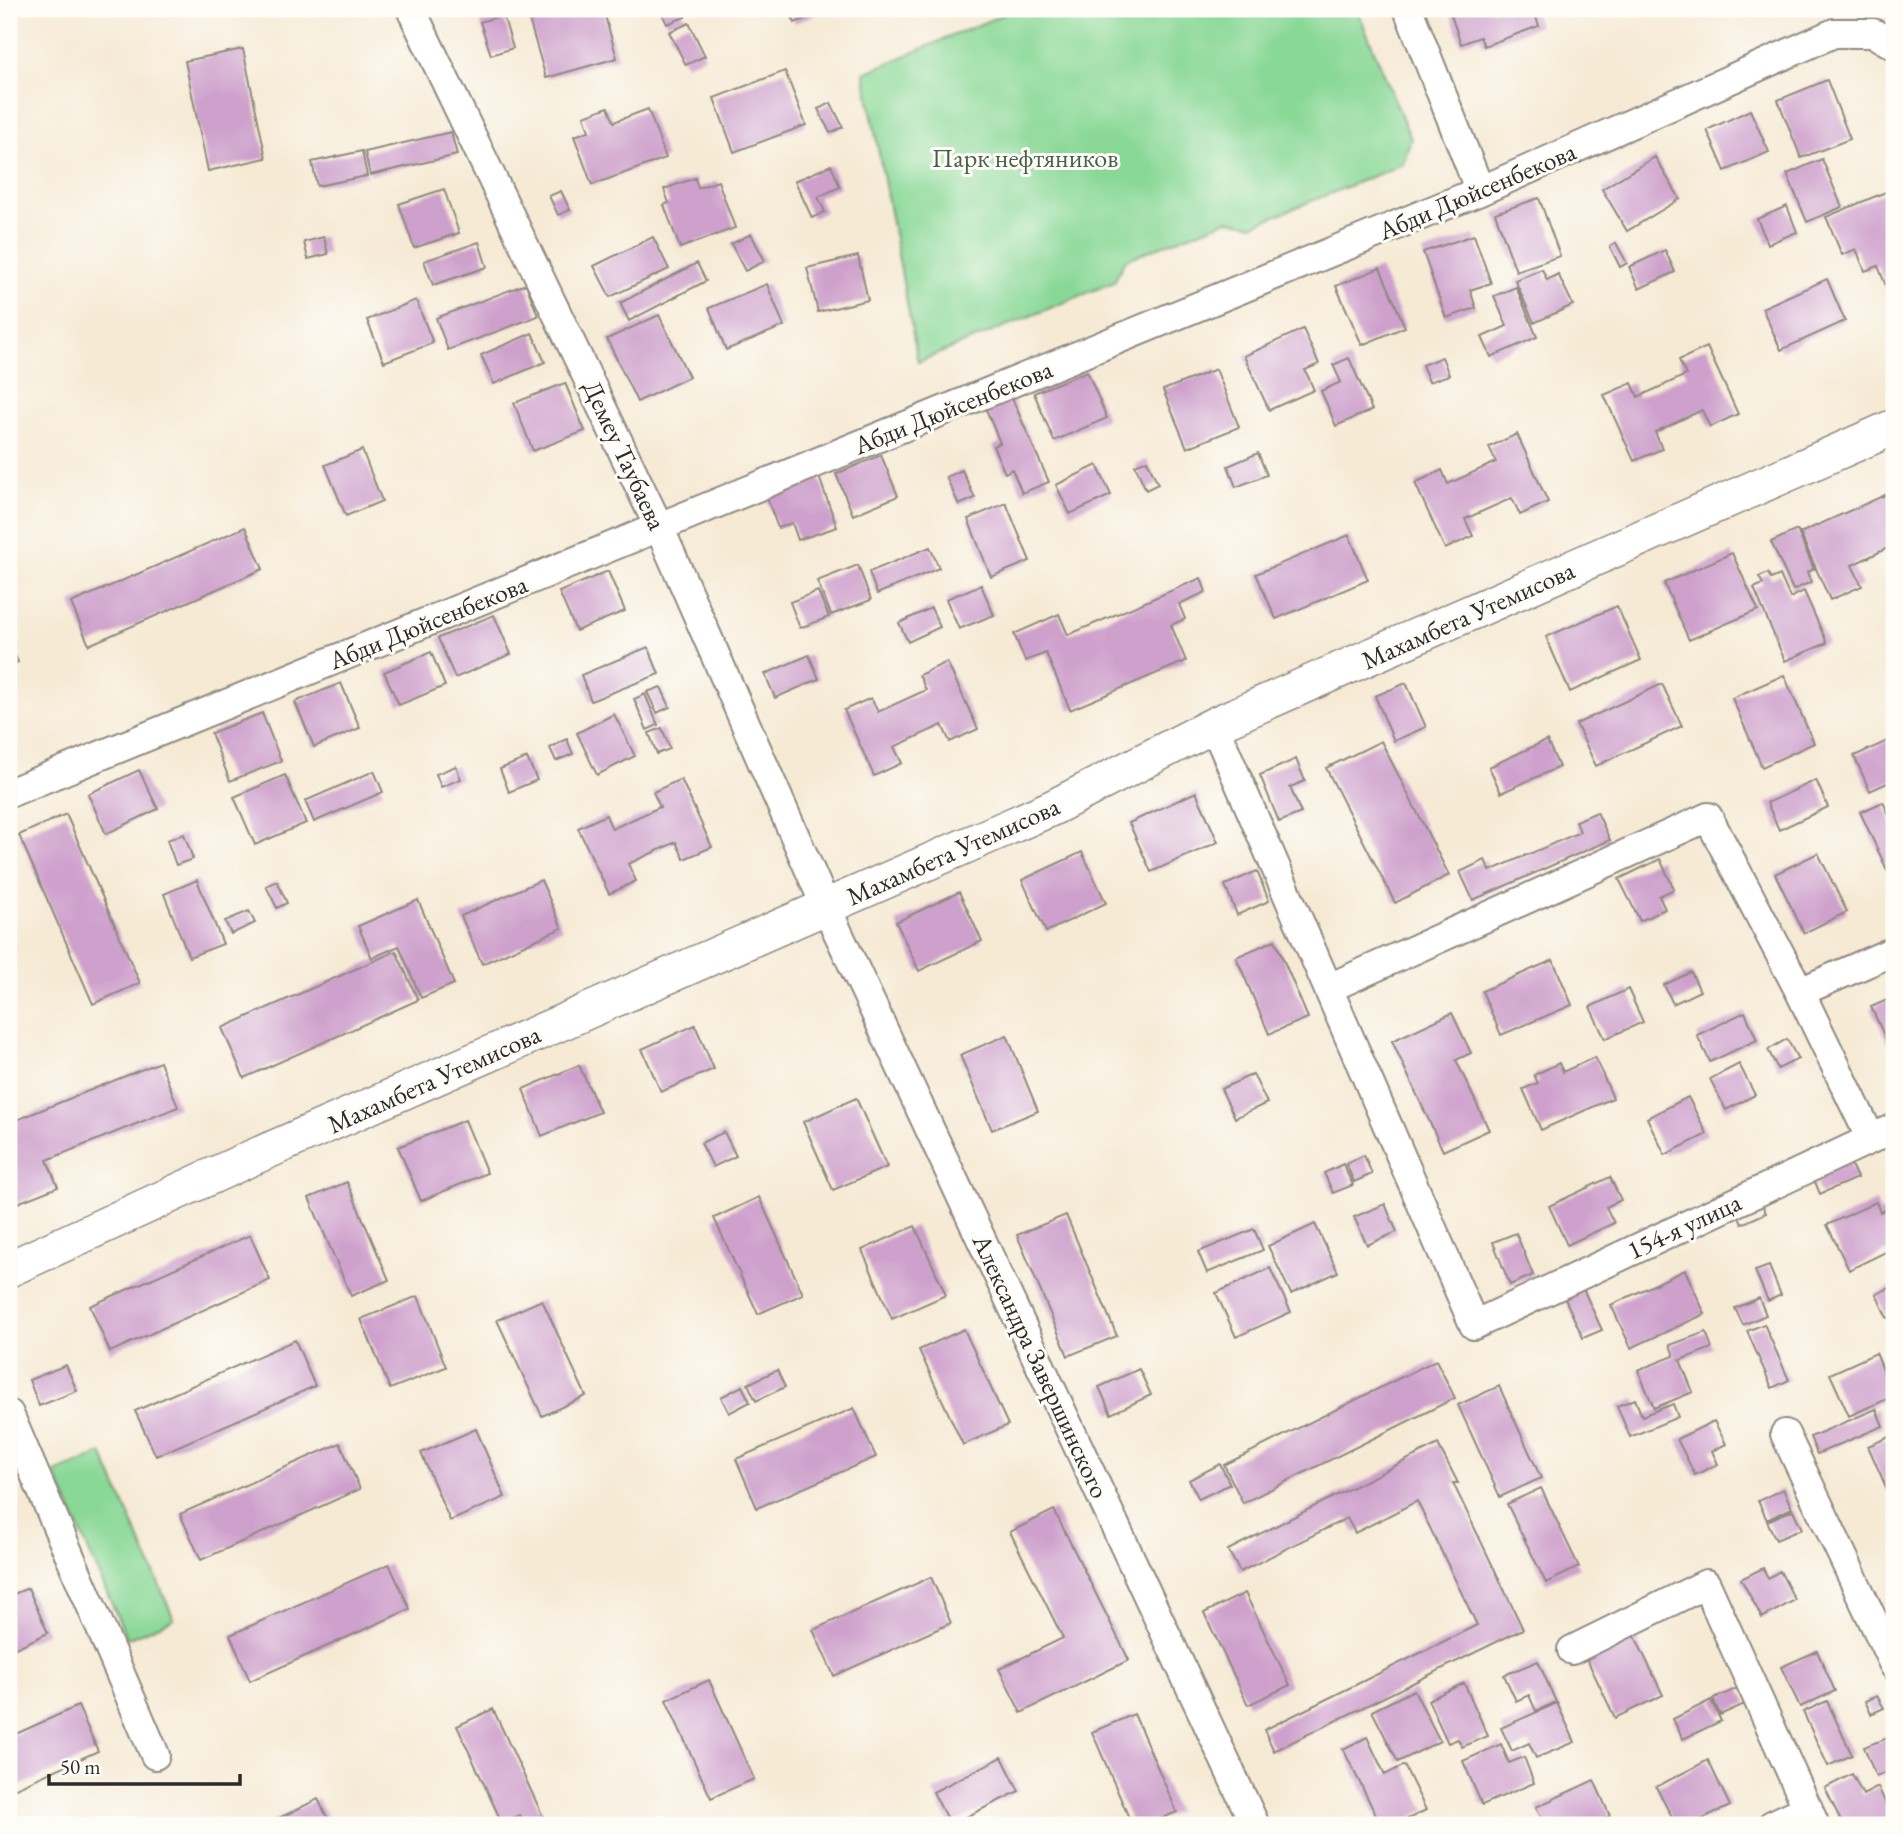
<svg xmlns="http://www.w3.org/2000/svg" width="1903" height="1834" viewBox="0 0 1903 1834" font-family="'EB Garamond',serif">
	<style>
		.green { fill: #89d896; stroke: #5a8260; stroke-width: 2 }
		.building { fill: #cea0cc }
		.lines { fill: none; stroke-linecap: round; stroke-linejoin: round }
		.minor-casing { stroke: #908a80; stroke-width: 32 }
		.tertiary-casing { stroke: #908a80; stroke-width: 38 }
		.minor { stroke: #fff; stroke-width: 28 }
		.tertiary { stroke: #fff; stroke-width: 35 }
		.labels { text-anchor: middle; stroke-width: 6; stroke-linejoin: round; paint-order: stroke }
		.park-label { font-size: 26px; fill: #475f4b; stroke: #fdfcf7 }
		.street-label { font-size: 26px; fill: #2b2b2b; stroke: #fdfcf7 }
	</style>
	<rect width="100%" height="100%" fill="#fdfcf7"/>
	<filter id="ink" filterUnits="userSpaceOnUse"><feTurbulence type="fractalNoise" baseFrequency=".0143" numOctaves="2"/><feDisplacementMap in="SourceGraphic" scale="14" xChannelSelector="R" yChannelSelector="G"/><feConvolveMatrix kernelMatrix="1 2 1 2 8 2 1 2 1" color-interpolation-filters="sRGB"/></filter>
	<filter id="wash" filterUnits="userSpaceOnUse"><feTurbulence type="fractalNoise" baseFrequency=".00686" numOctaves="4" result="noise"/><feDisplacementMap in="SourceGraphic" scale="28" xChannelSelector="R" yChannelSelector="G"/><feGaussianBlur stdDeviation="1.57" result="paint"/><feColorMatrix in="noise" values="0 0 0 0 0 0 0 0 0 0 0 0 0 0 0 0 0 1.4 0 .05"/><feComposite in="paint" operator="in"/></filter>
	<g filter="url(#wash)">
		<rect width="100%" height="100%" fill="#f6ead5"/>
		<path class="green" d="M 1016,9 L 1357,9 L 1411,139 L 1403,164 L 1253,225 L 1228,220 L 1125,260 L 1114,282 L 918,362 L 864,73 Z
			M 102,1453 L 174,1619 L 127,1639 L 55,1473 Z"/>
		<g id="blocks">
			<path class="building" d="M 555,9 L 603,9 L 617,58 L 546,78 L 528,16 Z
				M 660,9 L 681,9 L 685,17 L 667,24 Z
				M 788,9 L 815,9 L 817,14 L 795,23 Z
				M 1449,9 L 1549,9 L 1535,14 L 1539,26 L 1484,46 L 1480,37 L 1461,44 Z
				M 503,15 L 513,48 L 491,55 L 480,22 Z
				M 689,23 L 705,56 L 686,65 L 669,32 Z
				M 243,49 L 266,158 L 208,171 L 185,61 Z
				M 785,71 L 806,125 L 734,152 L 714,98 Z
				M 1827,80 L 1850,139 L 1801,158 L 1778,100 Z
				M 831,103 L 843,127 L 830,133 L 818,109 Z
				M 608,107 L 614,122 L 648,109 L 666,158 L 592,185 L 574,136 L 589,131 L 584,116 Z
				M 1750,110 L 1769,152 L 1725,171 L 1707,130 Z
				M 451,132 L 457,155 L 370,175 L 365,152 Z
				M 362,151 L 367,176 L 317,186 L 312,162 Z
				M 1655,157 L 1680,199 L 1627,231 L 1602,189 Z
				M 1822,159 L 1842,207 L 1807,222 L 1787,174 Z
				M 831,165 L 840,187 L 818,197 L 825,212 L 812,218 L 795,181 Z
				M 1894,175 L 1894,283 L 1886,286 L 1878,266 L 1865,271 L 1856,249 L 1842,255 L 1826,217 L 1893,189 L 1888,177 Z
				M 695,178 L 698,188 L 718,181 L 735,228 L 680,248 L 664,205 L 669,203 L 664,189 Z
				M 444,189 L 459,233 L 414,248 L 399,204 Z
				M 561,191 L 570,210 L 558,215 L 549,196 Z
				M 1539,198 L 1560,256 L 1516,271 L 1495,213 Z
				M 1787,206 L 1797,232 L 1768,244 L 1757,219 Z
				M 751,234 L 765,261 L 745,271 L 731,244 Z
				M 1474,235 L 1491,283 L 1470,290 L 1476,308 L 1446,318 L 1423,252 Z
				M 324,237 L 328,254 L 308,259 L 304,242 Z
				M 653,237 L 669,269 L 610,297 L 594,266 Z
				M 479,242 L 487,267 L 433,285 L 424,261 Z
				M 1616,243 L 1627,263 L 1620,267 L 1610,247 Z
				M 1665,250 L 1675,272 L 1639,289 L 1629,267 Z
				M 858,256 L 868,300 L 818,312 L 807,268 Z
				M 697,263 L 706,281 L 629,321 L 620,303 Z
				M 1380,268 L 1405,327 L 1362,345 L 1336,286 Z
				M 1542,269 L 1547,280 L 1558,274 L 1573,305 L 1534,323 L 1515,280 Z
				M 1827,279 L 1845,321 L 1781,350 L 1762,308 Z
				M 526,284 L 538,316 L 448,350 L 436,318 Z
				M 767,284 L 784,326 L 726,350 L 709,308 Z
				M 1516,287 L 1537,337 L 1491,357 L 1482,337 L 1507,326 L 1494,296 Z
				M 416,300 L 433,343 L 384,362 L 367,320 Z
				M 659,315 L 689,377 L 637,402 L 607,339 Z
				M 1303,329 L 1319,364 L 1305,370 L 1314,390 L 1269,410 L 1244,356 Z
				M 532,333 L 545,362 L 494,384 L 481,355 Z
				M 1707,347 L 1738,414 L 1710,427 L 1702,410 L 1655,432 L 1662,449 L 1634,461 L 1604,395 L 1632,383 L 1638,397 L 1686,375 L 1679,360 Z
				M 1442,357 L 1449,375 L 1429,382 L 1422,365 Z
				M 1349,358 L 1372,410 L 1336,426 L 1321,391 L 1341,382 L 1333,365 Z
				M 1216,369 L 1239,427 L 1187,448 L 1163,390 Z
				M 1087,371 L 1107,418 L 1054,441 L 1034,393 Z
				M 565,383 L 585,431 L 533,451 L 514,403 Z
				M 1011,396 L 1049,482 L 1022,493 L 1012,469 L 1005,473 L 993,446 L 1000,443 L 985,407 Z
				M 1517,434 L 1548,502 L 1520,515 L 1512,498 L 1465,519 L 1473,536 L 1445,549 L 1415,483 L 1442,470 L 1448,484 L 1496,462 L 1489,447 Z
				M 362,450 L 382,501 L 346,516 L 325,465 Z
				M 1258,453 L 1267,475 L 1236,487 L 1228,466 Z
				M 881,455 L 898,496 L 853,515 L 836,474 Z
				M 1147,460 L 1158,484 L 1146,490 L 1135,465 Z
				M 1097,465 L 1111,495 L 1070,514 L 1056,485 Z
				M 962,470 L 975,498 L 959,505 L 946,477 Z
				M 818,474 L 837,527 L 798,540 L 792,523 L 778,528 L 765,493 Z
				M 1894,491 L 1894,545 L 1852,565 L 1862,586 L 1830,600 L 1800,533 Z
				M 1006,503 L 1030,561 L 991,577 L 968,519 Z
				M 245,527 L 263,569 L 89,645 L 71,603 Z
				M 1797,530 L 1814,569 L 1807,572 L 1811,582 L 1793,590 L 1771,542 Z
				M 1349,535 L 1368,580 L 1276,619 L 1256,574 Z
				M 930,547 L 939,568 L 877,594 L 869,572 Z
				M 1732,553 L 1758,610 L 1689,640 L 1664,583 Z
				M 858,565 L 871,600 L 831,615 L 817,581 Z
				M 608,571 L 625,611 L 576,631 L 559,592 Z
				M 1768,573 L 1771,579 L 1780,575 L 1790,598 L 1804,591 L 1827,643 L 1785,661 L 1754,588 L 1763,584 L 1759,577 Z
				M 1201,578 L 1206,592 L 1179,604 L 1185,619 L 1171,625 L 1186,661 L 1070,710 L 1046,653 L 1025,661 L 1014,634 L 1059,614 L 1068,635 Z
				M 981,585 L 994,615 L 959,629 L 946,599 Z
				M 818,591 L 829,617 L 800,628 L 790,602 Z
				M 1617,606 L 1641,660 L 1570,692 L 1546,637 Z
				M 931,608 L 940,627 L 908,642 L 899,623 Z
				M 494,615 L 511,654 L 455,678 L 438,638 Z
				M 9,642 L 18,662 L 9,666 Z
				M 648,647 L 659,674 L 591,701 L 581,675 Z
				M 431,652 L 445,686 L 399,705 L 384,672 Z
				M 809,655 L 819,679 L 775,698 L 765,674 Z
				M 947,662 L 978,729 L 950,742 L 942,725 L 894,747 L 902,763 L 874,776 L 844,710 L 871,698 L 878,712 L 926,690 L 919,675 Z
				M 1784,675 L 1814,743 L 1762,767 L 1732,698 Z
				M 341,683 L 360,728 L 314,747 L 295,702 Z
				M 1406,683 L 1426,727 L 1394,741 L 1375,696 Z
				M 1662,684 L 1682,726 L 1596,766 L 1576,724 Z
				M 661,687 L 670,707 L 657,713 L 647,692 Z
				M 645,694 L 658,725 L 647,730 L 634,699 Z
				M 262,713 L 281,761 L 230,781 L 211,733 Z
				M 614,714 L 635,756 L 597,775 L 577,733 Z
				M 662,728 L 670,749 L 657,754 L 649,733 Z
				M 1894,738 L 1894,780 L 1870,791 L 1854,756 Z
				M 567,739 L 573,754 L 556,761 L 550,748 Z
				M 1547,740 L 1559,767 L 1501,793 L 1489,767 Z
				M 1381,741 L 1449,875 L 1395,903 L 1326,768 Z
				M 527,758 L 537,780 L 509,792 L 500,769 Z
				M 1296,759 L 1305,781 L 1290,787 L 1301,813 L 1279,822 L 1260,775 Z
				M 456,766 L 461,779 L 441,787 L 436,774 Z
				M 139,770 L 158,809 L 106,834 L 88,794 Z
				M 374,771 L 383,792 L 314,822 L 305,801 Z
				M 285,775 L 306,823 L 255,845 L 234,797 Z
				M 681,779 L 712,847 L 684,859 L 676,842 L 628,864 L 636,881 L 609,894 L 578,828 L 606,815 L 612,829 L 660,807 L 653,792 Z
				M 1816,780 L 1828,807 L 1779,830 L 1767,803 Z
				M 1196,792 L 1218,842 L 1151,872 L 1129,823 Z
				M 1883,802 L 1894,826 L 1894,885 L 1860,812 Z
				M 1597,812 L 1610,840 L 1473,900 L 1460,872 L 1485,860 L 1490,871 L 1580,832 L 1576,821 Z
				M 66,814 L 140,983 L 93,1004 L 19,835 Z
				M 184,834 L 193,859 L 176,865 L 167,840 Z
				M 1082,852 L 1106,903 L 1046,932 L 1022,880 Z
				M 1818,853 L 1847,912 L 1804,933 L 1775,874 Z
				M 1660,859 L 1674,889 L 1659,896 L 1665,909 L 1640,921 L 1619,879 Z
				M 1257,871 L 1269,901 L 1237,915 L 1225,885 Z
				M 197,880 L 223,944 L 189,957 L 164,894 Z
				M 541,880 L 562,928 L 482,964 L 461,916 Z
				M 277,881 L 287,903 L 277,908 L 266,886 Z
				M 959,892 L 982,941 L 919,971 L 896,922 Z
				M 418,900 L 454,984 L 421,998 L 399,946 L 372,958 L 358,926 Z
				M 249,911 L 255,923 L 231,934 L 225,921 Z
				M 1275,940 L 1308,1018 L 1269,1034 L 1236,957 Z
				M 396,951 L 418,1000 L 244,1078 L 222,1028 Z
				M 1553,960 L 1572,1005 L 1501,1035 L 1482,991 Z
				M 1691,972 L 1700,991 L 1673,1004 L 1664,985 Z
				M 1628,989 L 1643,1022 L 1605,1039 L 1590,1007 Z
				M 1894,997 L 1894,1044 L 1889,1046 L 1871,1007 Z
				M 1745,1012 L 1757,1040 L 1710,1062 L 1697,1035 Z
				M 1452,1013 L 1471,1053 L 1456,1060 L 1489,1130 L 1443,1151 L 1392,1041 Z
				M 695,1025 L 714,1069 L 661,1092 L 642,1049 Z
				M 1007,1035 L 1038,1111 L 992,1130 L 960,1055 Z
				M 1787,1039 L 1798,1059 L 1778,1069 L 1768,1050 Z
				M 1595,1057 L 1613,1098 L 1541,1130 L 1523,1089 L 1538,1083 L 1534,1075 L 1559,1063 L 1563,1072 Z
				M 160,1062 L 178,1107 L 47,1160 L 58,1187 L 15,1204 L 9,1189 L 9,1123 Z
				M 1739,1064 L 1755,1095 L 1726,1110 L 1710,1079 Z
				M 579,1065 L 600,1112 L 542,1136 L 523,1089 Z
				M 1253,1074 L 1267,1103 L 1235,1118 L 1221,1089 Z
				M 1688,1097 L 1707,1134 L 1665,1155 L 1647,1118 Z
				M 856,1098 L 887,1167 L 833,1190 L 803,1122 Z
				M 465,1120 L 487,1173 L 421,1201 L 398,1147 Z
				M 724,1132 L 736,1156 L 713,1167 L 701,1143 Z
				M 1364,1155 L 1372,1174 L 1354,1182 L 1346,1164 Z
				M 1847,1156 L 1857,1178 L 1820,1194 L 1811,1172 Z
				M 1343,1164 L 1353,1185 L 1333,1193 L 1324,1173 Z
				M 1610,1177 L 1621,1200 L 1606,1207 L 1614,1223 L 1567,1245 L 1549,1206 Z
				M 347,1182 L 389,1280 L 351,1296 L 309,1198 Z
				M 1758,1196 L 1766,1213 L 1742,1224 L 1734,1206 Z
				M 759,1197 L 803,1294 L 758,1314 L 714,1218 Z
				M 1876,1202 L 1880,1212 L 1894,1205 L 1894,1248 L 1849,1270 L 1827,1225 Z
				M 1385,1204 L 1397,1232 L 1367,1245 L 1354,1217 Z
				M 1066,1215 L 1117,1336 L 1068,1356 L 1017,1235 Z
				M 1315,1224 L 1338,1272 L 1291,1294 L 1268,1246 Z
				M 915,1226 L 946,1295 L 892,1319 L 862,1250 Z
				M 1254,1229 L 1263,1250 L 1207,1273 L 1198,1252 Z
				M 1516,1233 L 1533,1275 L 1510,1285 L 1493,1242 Z
				M 250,1235 L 270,1280 L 110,1352 L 90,1306 Z
				M 1769,1266 L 1781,1295 L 1768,1301 L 1755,1271 Z
				M 1270,1268 L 1291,1312 L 1236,1337 L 1216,1293 Z
				M 1685,1270 L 1705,1314 L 1631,1348 L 1611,1305 Z
				M 1579,1280 L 1602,1330 L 1583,1338 L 1560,1288 Z
				M 1894,1286 L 1894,1315 L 1887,1318 L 1876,1294 Z
				M 418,1296 L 446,1367 L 390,1389 L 361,1319 Z
				M 1759,1298 L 1766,1315 L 1743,1325 L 1735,1308 Z
				M 542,1300 L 586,1396 L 542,1416 L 497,1320 Z
				M 1764,1324 L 1789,1380 L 1772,1388 L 1747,1331 Z
				M 964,1329 L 1008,1425 L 963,1445 L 919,1350 Z
				M 1706,1332 L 1712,1348 L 1680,1360 L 1693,1392 L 1654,1408 L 1638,1370 L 1674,1356 L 1670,1345 Z
				M 295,1340 L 315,1386 L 156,1456 L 135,1411 Z
				M 1876,1353 L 1894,1396 L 1849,1416 L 1830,1374 Z
				M 1436,1360 L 1455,1398 L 1243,1503 L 1224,1465 Z
				M 66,1365 L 77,1391 L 39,1406 L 29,1380 Z
				M 1139,1369 L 1151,1395 L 1111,1414 L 1099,1387 Z
				M 777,1370 L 785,1387 L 756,1401 L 748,1384 Z
				M 742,1386 L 750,1402 L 729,1413 L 721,1397 Z
				M 1499,1386 L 1541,1478 L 1500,1497 L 1458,1405 Z
				M 1635,1399 L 1642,1416 L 1673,1404 L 1678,1417 L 1630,1437 L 1617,1406 Z
				M 854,1408 L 876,1457 L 757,1508 L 736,1459 Z
				M 1876,1409 L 1883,1426 L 1817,1454 L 1810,1437 Z
				M 1714,1421 L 1726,1444 L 1712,1451 L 1718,1464 L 1695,1475 L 1677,1439 Z
				M 476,1429 L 505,1497 L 450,1521 L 421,1453 Z
				M 1894,1435 L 1894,1495 L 1890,1496 L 1868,1446 Z
				M 340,1443 L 360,1489 L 201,1560 L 180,1514 Z
				M 1438,1444 L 1458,1483 L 1453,1483 L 1523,1629 L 1274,1751 L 1264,1730 L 1477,1625 L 1417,1501 L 1355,1533 L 1347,1518 L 1240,1572 L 1228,1550 Z
				M 1220,1464 L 1230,1484 L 1199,1499 L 1189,1480 Z
				M 1541,1488 L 1579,1567 L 1546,1583 L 1507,1504 Z
				M 1783,1489 L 1792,1508 L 1767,1520 L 1758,1501 Z
				M 1054,1510 L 1129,1660 L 1021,1713 L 999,1669 L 1063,1638 L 1010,1532 Z
				M 1793,1510 L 1802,1529 L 1776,1540 L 1767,1521 Z
				M 389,1564 L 410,1609 L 250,1681 L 230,1635 Z
				M 1763,1568 L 1768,1578 L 1780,1571 L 1795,1600 L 1762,1618 L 1741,1579 Z
				M 931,1577 L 951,1623 L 834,1676 L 813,1630 Z
				M 28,1588 L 48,1633 L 9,1651 L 9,1596 Z
				M 1245,1593 L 1290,1685 L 1248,1705 L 1204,1613 Z
				M 1630,1626 L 1663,1695 L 1615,1718 L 1582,1649 Z
				M 1817,1651 L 1835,1691 L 1800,1707 L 1781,1667 Z
				M 1538,1661 L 1556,1702 L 1536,1711 L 1529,1695 L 1516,1701 L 1504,1675 Z
				M 709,1680 L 754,1779 L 711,1798 L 666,1700 Z
				M 1464,1683 L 1488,1736 L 1462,1747 L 1458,1739 L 1448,1743 L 1428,1700 Z
				M 1740,1687 L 1747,1703 L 1720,1715 L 1713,1699 Z
				M 1414,1690 L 1440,1741 L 1398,1762 L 1372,1711 Z
				M 1877,1696 L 1884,1708 L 1871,1714 L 1865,1701 Z
				M 1711,1700 L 1721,1721 L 1683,1739 L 1673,1719 Z
				M 1827,1701 L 1852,1755 L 1828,1766 L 1803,1712 Z
				M 1557,1703 L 1575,1742 L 1536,1758 L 1529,1743 L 1512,1751 L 1501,1728 Z
				M 78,1706 L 98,1751 L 9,1791 L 9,1737 Z
				M 493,1709 L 547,1825 L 525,1825 L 520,1815 L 502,1823 L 457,1726 Z
				M 1134,1714 L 1177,1812 L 1146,1825 L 1132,1825 L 1092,1732 Z
				M 1894,1735 L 1894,1769 L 1876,1777 L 1864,1747 Z
				M 1367,1737 L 1385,1775 L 1404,1765 L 1426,1810 L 1396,1825 L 1381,1825 L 1343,1749 Z
				M 1501,1744 L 1509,1763 L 1524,1757 L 1534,1783 L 1482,1805 L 1463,1761 Z
				M 1002,1757 L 1019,1791 L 950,1825 L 933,1792 Z
				M 1708,1760 L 1730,1806 L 1691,1825 L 1676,1825 L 1656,1787 Z
				M 1852,1774 L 1863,1795 L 1878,1787 L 1894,1821 L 1894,1825 L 1843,1825 L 1825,1788 Z
				M 1594,1780 L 1610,1816 L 1590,1825 L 1545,1825 L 1536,1807 Z
				M 318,1799 L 331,1825 L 265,1825 Z"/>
		</g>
	</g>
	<g filter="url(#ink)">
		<use href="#blocks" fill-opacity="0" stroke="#908a80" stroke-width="2"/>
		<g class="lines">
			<g class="minor-casing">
				<path id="minor" d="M 411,9 L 659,527 L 826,907 L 1255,1825
					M 1408,9 L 1480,191
					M 1214,725 L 1474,1325 L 1894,1128
					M 9,793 L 1480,191 L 1834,33 L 1873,33 L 1894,45
					M 1329,988 L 1708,817 L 1800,992 L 1871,1139
					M 1800,992 L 1894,951
					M 9,1414 L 155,1755
					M 1785,1434 L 1894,1665
					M 1572,1650 L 1706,1584 L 1815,1825
					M 1772,1825 L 1808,1808"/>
			</g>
			<g class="tertiary-casing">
				<path id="tertiary" d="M 9,1269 L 249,1159 L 1052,808 L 1214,725 L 1894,427"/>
			</g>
			<use href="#minor" class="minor"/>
			<use href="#tertiary" class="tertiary"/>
		</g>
	</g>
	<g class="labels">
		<g class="park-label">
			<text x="1025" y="167">Парк нефтяников</text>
		</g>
		<g class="street-label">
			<text transform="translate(1477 191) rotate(-23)" y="9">Абди Дюйсенбекова</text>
			<text transform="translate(953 407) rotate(-22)" y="9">Абди Дюйсенбекова</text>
			<text transform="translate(625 455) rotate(65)" y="9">Демеу Таубаева</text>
			<text transform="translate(1468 615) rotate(-24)" y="9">Махамбета Утемисова</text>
			<text transform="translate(428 622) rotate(-22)" y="9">Абди Дюйсенбекова</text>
			<text transform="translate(953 851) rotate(-24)" y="9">Махамбета Утемисова</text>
			<text transform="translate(434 1079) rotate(-24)" y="9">Махамбета Утемисова</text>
			<text transform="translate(1684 1226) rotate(-25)" y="9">154-я улица</text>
			<text transform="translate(1041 1366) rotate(65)" y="9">Александра Завершинского</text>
		</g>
	</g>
	<rect width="1903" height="1834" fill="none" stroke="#fdfcf7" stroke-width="35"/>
	<path d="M49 1774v10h191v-10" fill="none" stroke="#2b2b2b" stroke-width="3.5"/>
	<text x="60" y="1774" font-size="21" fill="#2b2b2b" stroke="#fdfcf7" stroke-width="5" paint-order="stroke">50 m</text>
</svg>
